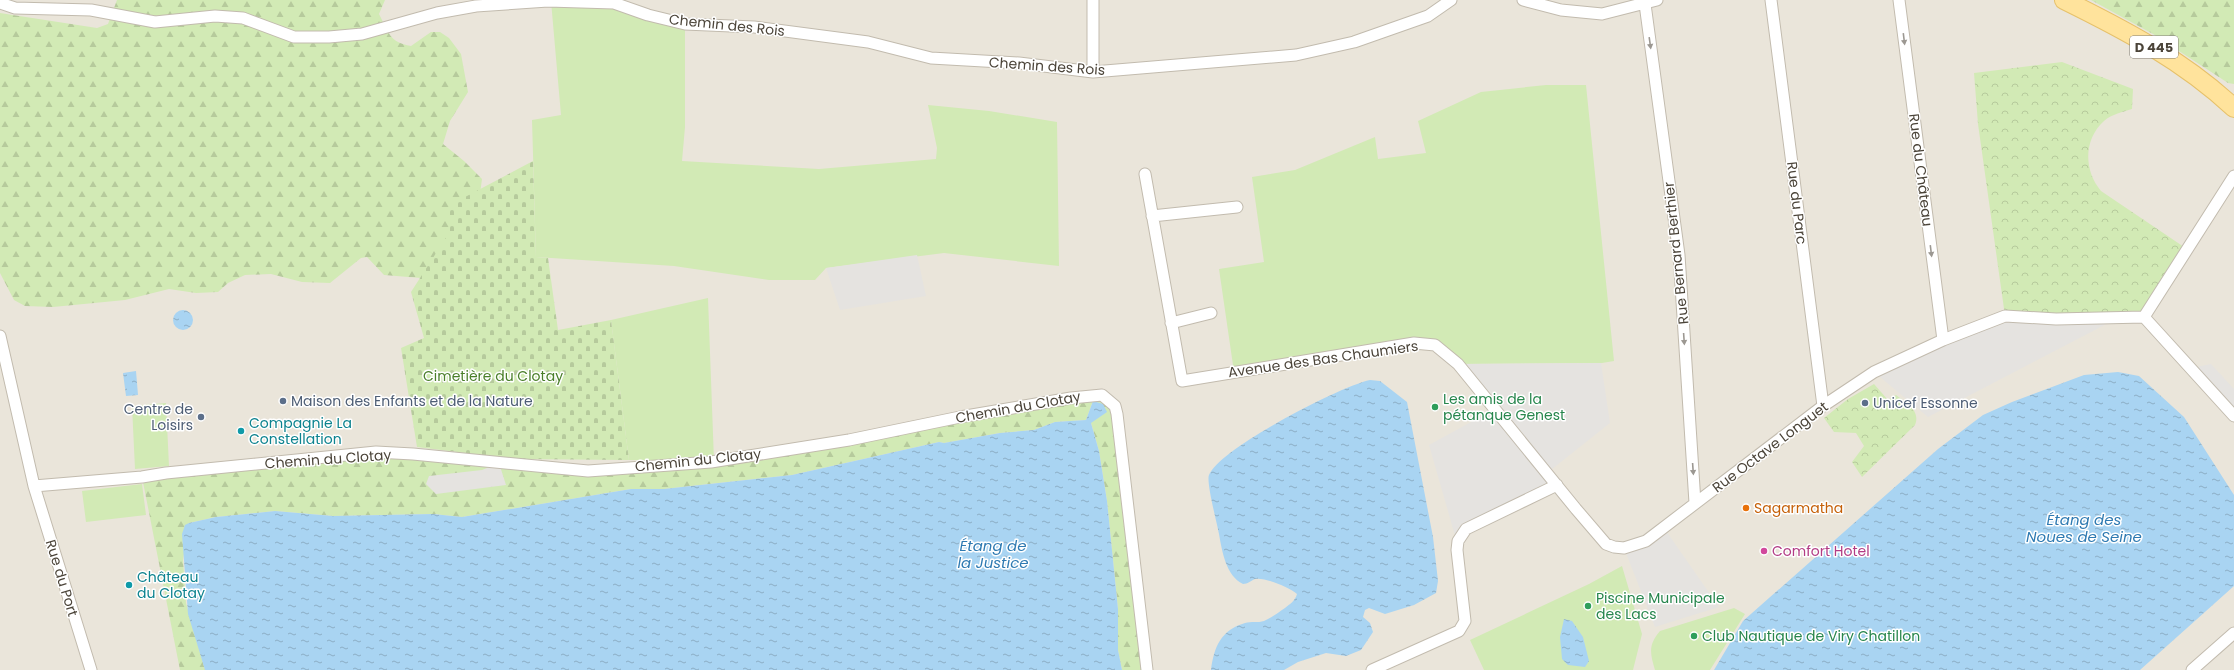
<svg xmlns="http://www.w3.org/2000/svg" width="2234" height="670" viewBox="0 0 2234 670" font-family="Poppins,sans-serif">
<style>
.residential{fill:#eae5da}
.green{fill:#d2eab5}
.forest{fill:url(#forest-firs)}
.cemetery{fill:url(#cemetery-stones)}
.park{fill:url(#park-crowns)}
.parking{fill:#e5e3e0}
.water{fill:url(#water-ripples)}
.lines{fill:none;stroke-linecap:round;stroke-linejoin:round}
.minor-casing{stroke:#c2bbae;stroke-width:13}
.primary-casing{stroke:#e6c16a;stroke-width:20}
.minor{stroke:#fff;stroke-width:11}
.primary{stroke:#ffe39c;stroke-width:18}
.oneway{fill:#9c9892}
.service-dot{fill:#5c6f8a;stroke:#fff;stroke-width:1.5}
.leisure-dot{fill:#2e9e5b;stroke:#fff;stroke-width:1.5}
.culture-dot{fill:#0f9aa8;stroke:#fff;stroke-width:1.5}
.food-dot{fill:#e8710a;stroke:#fff;stroke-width:1.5}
.hotel-dot{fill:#d1479c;stroke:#fff;stroke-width:1.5}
.labels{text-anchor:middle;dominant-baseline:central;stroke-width:3;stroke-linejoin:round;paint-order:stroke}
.shield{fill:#fff;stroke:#817c74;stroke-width:1}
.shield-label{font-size:13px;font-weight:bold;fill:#4b4439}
.street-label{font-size:14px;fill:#4b4439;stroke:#fff}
.park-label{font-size:14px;fill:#4a7f2a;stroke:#fff}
.leisure-label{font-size:14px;fill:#27864d;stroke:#fff;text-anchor:start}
.service-label{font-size:14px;fill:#4e5e75;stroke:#fff;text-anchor:start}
.culture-label{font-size:14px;fill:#0d838f;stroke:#fff;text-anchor:start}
.food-label{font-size:14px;fill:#c56008;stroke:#fff;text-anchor:start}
.hotel-label{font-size:14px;fill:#b23c85;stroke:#fff;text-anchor:start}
.water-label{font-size:15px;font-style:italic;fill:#2e7ab2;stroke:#fff}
</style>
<defs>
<pattern id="forest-firs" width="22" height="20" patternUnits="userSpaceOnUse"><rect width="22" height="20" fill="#d2eab5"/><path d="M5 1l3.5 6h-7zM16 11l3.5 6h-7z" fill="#b6ca9c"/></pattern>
<pattern id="cemetery-stones" width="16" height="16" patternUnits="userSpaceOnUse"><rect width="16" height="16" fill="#d2eab5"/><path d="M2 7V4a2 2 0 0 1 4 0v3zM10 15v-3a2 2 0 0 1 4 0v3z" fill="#b6ca9c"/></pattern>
<pattern id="park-crowns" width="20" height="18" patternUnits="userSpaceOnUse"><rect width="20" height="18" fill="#d2eab5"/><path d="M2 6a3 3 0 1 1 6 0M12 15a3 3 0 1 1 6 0" fill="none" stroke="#b6ca9c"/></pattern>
<pattern id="water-ripples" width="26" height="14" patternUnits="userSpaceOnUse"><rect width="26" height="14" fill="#a9d4f2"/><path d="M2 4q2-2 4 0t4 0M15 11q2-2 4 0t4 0" fill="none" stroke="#8caec5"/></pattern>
</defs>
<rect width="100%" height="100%" fill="#f6f3ec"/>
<path class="residential" d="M 0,0 L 2234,0 L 2234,670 L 0,670 Z"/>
<path class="green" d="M 551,1 L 614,3 L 685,24 L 685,127 L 682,161 L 819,169 L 936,159 L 937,148 L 928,105 L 989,111 L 1057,122 L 1059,266 L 944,253 L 826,268 L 815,280 L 769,280 L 674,266 L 536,257 L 532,120 L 561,115 Z
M 1546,85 L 1586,85 L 1614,361 L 1602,363 L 1458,364 L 1435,345 L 1234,372 L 1219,269 L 1264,262 L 1252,177 L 1295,170 L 1375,137 L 1378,159 L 1426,153 L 1418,121 L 1481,92 Z
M 708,298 L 714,461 L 629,460 L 611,320 Z
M 166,403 L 169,466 L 135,469 L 132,406 Z
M 142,484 L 146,515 L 86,522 L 82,491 Z
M 1622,566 L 1642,634 L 1633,670 L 1484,670 L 1470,640 L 1589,584 Z
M 1734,608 L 1745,614 L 1710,670 L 1655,670 C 1650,653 1648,645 1660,631 Z"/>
<path class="forest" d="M 117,0 L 385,0 L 379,14 C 389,33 389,42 411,46 L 431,32 L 440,32 L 449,38 L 461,54 L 468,92 L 450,121 L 443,144 L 464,161 L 482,179 L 474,238 L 421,278 L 384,275 L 367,257 L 361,258 L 330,283 L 302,282 L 271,274 L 245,275 L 228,283 L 218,292 L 196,293 L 169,289 L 125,300 L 53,307 L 25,306 L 14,300 L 0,273 L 0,13 L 97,28 L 108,24 Z
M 2091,0 L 2234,0 L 2234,84 L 2228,83 L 2153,34 Z
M 1093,395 L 1115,406 L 1147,670 L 1122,670 L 1118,650 L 1118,609 L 1107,501 L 1099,451 L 1091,423 L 1093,401 L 1086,420 L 1055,422 L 1034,430 L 1000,433 L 944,443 L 939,442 L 792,475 L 664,489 L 631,489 L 462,517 L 433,514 L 333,516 L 275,511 L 216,517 L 189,523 L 183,560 L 186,603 L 205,670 L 180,670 L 142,477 L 376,452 L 588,471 L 695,462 Z"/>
<path class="cemetery" d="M 533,161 L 536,257 L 548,258 L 558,330 L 611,320 L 629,460 L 515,459 L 417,447 L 401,348 L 424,338 L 411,292 L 449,233 L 450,205 Z"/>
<path class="park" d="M 2062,62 L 2133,89 L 2132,109 C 2123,112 2112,114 2104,121 C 2083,140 2084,171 2101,191 L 2187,249 L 2144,317 L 2005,316 L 1978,124 L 1974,73 Z
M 1874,384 L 1888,400 L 1896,395 C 1906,403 1921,410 1915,425 L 1862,477 L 1852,462 L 1864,446 L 1856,433 L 1834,432 L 1824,418 L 1848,399 Z"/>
<path class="parking" d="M 917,255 L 926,296 L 840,310 L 826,268 Z
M 2021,317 L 2116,319 L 1928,417 L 1874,372 L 1943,340 Z
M 1601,363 L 1610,423 L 1547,473 L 1557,485 L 1456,539 L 1429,445 L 1495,409 L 1458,364 Z
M 2211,364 L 2234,389 L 2234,413 L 2191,368 Z
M 499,463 L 506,485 L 436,494 L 426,484 L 429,476 L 482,470 Z
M 1664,528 L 1719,607 L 1655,627 L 1624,548 Z"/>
<path class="water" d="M173 320a10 10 0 1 1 20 0a10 10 0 1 1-20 0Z
M 136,371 L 138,395 L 126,396 L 123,373 Z
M 2118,372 L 2139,376 L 2184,417 L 2234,495 L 2234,586 L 2140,670 L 1714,670 L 1743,621 L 1938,449 L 1983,415 L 2012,402 L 2084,375 Z
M 1370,380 L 1380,381 L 1407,402 L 1433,537 L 1438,581 L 1436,593 L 1414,605 L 1385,614 L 1369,608 L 1365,610 L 1363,617 L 1370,623 L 1373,632 L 1361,650 L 1346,656 L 1326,653 L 1298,662 L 1284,670 L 1211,670 C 1214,647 1221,630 1245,623 C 1251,621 1258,623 1264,621 C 1271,618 1279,612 1285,608 C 1290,604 1295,601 1297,594 C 1289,587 1264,577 1255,579 C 1250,581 1248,584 1243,584 C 1226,576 1222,551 1219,534 C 1217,523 1206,482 1209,475 C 1220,448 1341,386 1370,380 Z
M 1093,401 L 1103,404 L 1107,412 L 1091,423 L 1099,451 L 1107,501 L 1118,609 L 1118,650 L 1122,670 L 205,670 L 188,614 L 182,534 L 185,525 L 189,523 L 216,517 L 275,511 L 333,516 L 433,514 L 462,517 L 631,489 L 664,489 L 792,475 L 939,442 L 944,443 L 1000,433 L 1034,430 L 1055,422 L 1086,420 Z
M 1564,619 L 1572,621 L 1583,637 L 1589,661 L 1585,667 L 1568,665 L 1562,659 L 1560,637 Z"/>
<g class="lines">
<defs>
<path id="minor" d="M 1093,0 L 1093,72
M 1523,0 L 1561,10 L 1602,14 L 1657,0
M 1771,0 L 1823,406
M 1899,0 L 1943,340
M 0,3 L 15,8 L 91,10 L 155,22 L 215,16 L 243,18 L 294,37 L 329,37 L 362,34 L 437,13 L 476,6 L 548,1 L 614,3 L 648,15 L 685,24 L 754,27 L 868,42 L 931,58 L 1019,63 L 1093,72 L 1296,55 L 1354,42 L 1428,16 L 1451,0
M 1645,4 L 1679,255 L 1695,503
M 1145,174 L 1182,381 L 1414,343 L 1435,345 L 1458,364 L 1576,509 L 1606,544 L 1614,547 L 1624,548 L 1646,541 L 1823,406 L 1874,372 L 1943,340 L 2005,316 L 2056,319 L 2144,317
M 1152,216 L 1237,207
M 2144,317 L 2234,176
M 2144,317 L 2234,416
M 1171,323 L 1211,313
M 0,336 L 34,486 L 91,670
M 34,486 L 142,477 L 166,473 L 376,452 L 413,454 L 588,471 L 711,462 L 849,440 L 960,417 L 1071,398 L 1102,395 L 1115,406 L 1117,414 L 1147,670
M 1372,670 L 1459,631 L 1465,621 L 1457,550 L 1458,541 L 1466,529 L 1557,485
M 2192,670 L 2234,633"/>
<path id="primary" d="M 2064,0 C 2125,30 2184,61 2234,108"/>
</defs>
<use href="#minor" class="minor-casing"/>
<use href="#primary" class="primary-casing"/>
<use href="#minor" class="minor"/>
<use href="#primary" class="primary"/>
</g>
<defs><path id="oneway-solid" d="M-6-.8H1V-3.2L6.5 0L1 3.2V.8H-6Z"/></defs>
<g class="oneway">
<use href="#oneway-solid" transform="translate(1904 39) rotate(83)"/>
<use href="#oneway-solid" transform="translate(1650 43) rotate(82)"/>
<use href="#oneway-solid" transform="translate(1931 251) rotate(83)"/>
<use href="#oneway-solid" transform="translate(1684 339) rotate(86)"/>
<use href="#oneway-solid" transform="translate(1693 469) rotate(86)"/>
</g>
<g class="service-dot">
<circle cx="283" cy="401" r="4"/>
<circle cx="1865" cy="403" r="4"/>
<circle cx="201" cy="417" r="4"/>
</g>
<g class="leisure-dot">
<circle cx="1435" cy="407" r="4"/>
<circle cx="1588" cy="606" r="4"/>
<circle cx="1694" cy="636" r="4"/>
</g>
<g class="culture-dot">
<circle cx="241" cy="431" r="4"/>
<circle cx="129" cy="585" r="4"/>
</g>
<circle class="food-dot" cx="1746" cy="508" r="4"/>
<circle class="hotel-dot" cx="1764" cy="551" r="4"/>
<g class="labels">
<rect class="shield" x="2130" y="36" width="48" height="22" rx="3"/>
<g class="shield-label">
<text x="2154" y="47">D 445</text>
</g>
<g class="street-label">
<text transform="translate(727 25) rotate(6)">Chemin des Rois</text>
<text transform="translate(1047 66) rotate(4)">Chemin des Rois</text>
<text transform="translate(1921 170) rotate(83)">Rue du Château</text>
<text transform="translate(1797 203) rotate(83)">Rue du Parc</text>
<text transform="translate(1676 253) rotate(-96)">Rue Bernard Berthier</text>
<text transform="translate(1323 359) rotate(-8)">Avenue des Bas Chaumiers</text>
<text transform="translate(1018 407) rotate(-10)">Chemin du Clotay</text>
<text transform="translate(1770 447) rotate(-37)">Rue Octave Longuet</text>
<text transform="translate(328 459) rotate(-4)">Chemin du Clotay</text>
<text transform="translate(698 460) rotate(-6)">Chemin du Clotay</text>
<text transform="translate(62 578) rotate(73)">Rue du Port</text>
</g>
<g class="park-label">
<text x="493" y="376">Cimetière du Clotay</text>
</g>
<g class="leisure-label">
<text x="1443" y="399">Les amis de la<tspan x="1443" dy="16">pétanque Genest</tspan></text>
<text x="1596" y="598">Piscine Municipale<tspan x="1596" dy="16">des Lacs</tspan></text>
<text x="1702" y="636">Club Nautique de Viry Chatillon</text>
</g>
<g class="service-label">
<text x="291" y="401">Maison des Enfants et de la Nature</text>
<text x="1873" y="403">Unicef Essonne</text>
<text x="193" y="409" text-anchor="end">Centre de<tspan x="193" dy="16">Loisirs</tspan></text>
</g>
<g class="culture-label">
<text x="249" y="423">Compagnie La<tspan x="249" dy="16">Constellation</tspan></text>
<text x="137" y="577">Château<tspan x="137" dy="16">du Clotay</tspan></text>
</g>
<g class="food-label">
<text x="1754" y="508">Sagarmatha</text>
</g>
<g class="hotel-label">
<text x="1772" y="551">Comfort Hotel</text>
</g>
<g class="water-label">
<text x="2084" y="519">Étang des<tspan x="2084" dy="17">Noues de Seine</tspan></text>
<text x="993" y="545">Étang de<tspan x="993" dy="17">la Justice</tspan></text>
</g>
</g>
</svg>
